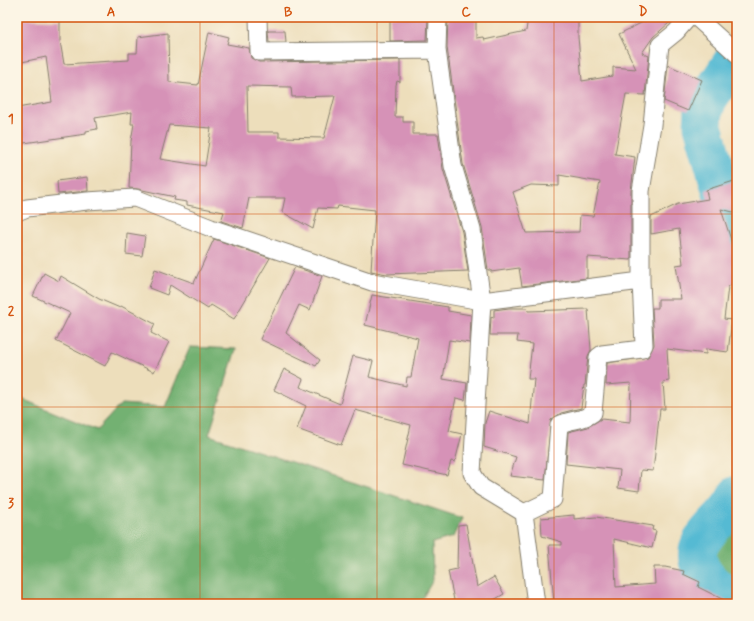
<svg xmlns="http://www.w3.org/2000/svg" width="754" height="621" viewBox="0 0 754 621" font-family="Mynerve,sans-serif">
<style>
.forest{fill:#73b172;stroke:#486647}
.lines{fill:none;stroke-linecap:round;stroke-linejoin:round}
.river{stroke:#55bad3;stroke-width:39}
.building{fill:#d692b7;fill-rule:evenodd}
.minor-casing{stroke:#847d6c;stroke-width:19}
.minor{stroke:#fff;stroke-width:17}
.grid{fill:none;stroke:#d4530e;stroke-width:1;stroke-opacity:0.55}
.neatline{fill:none;stroke:#d4530e;stroke-width:1.5}
.grid-label{font-size:13px;text-anchor:middle;font-weight:bold;fill:#d4530e}
</style>
<rect width="100%" height="100%" fill="#fcf5e5"/>
<filter id="ink" filterUnits="userSpaceOnUse"><feTurbulence type="fractalNoise" baseFrequency=".025" numOctaves="2"/><feDisplacementMap in="SourceGraphic" scale="8" xChannelSelector="R" yChannelSelector="G"/><feConvolveMatrix kernelMatrix="1 2 1 2 8 2 1 2 1" color-interpolation-filters="sRGB"/></filter>
<filter id="wash" filterUnits="userSpaceOnUse"><feTurbulence type="fractalNoise" baseFrequency=".012" numOctaves="4" result="noise"/><feDisplacementMap in="SourceGraphic" scale="16" xChannelSelector="R" yChannelSelector="G"/><feGaussianBlur stdDeviation="0.9" result="paint"/><feColorMatrix in="noise" values="0 0 0 0 0 0 0 0 0 0 0 0 0 0 0 0 0 1.4 0 .05"/><feComposite in="paint" operator="in"/></filter>
<g filter="url(#wash)">
<rect width="100%" height="100%" fill="#eddebb"/>
<path class="forest" d="M 190,347 L 236,349 L 209,435 L 462,518 L 453,537 L 432,543 L 433,580 L 419,604 L 17,604 L 17,397 L 97,430 L 121,404 L 165,407 Z
M 737,474 L 737,587 L 717,576 L 701,552 L 732,492 Z"/>
<g class="lines">
<path class="river" d="M 737,55 L 708,99 L 704,110 L 703,126 L 724,200 L 737,238
M 737,495 C 730,514 713,522 703,539 C 685,565 715,589 737,600"/>
</g>
<g id="blocks">
<path class="building" d="M 390,17 L 428,17 L 427,40 L 390,41 Z
M 448,17 L 476,17 L 476,38 L 483,37 L 484,40 L 526,31 L 528,17 L 578,17 L 578,37 L 582,81 L 613,76 L 613,67 L 636,69 L 619,34 L 653,17 L 676,17 L 653,37 L 642,53 L 649,56 L 645,95 L 626,94 L 615,154 L 635,157 L 631,191 L 631,260 L 587,257 L 587,278 L 522,286 L 519,268 L 491,272 L 491,270 L 488,270 L 482,227 L 463,164 L 447,47 ZM 559,175 L 600,182 L 593,216 L 580,215 L 579,232 L 526,233 L 513,192 L 531,185 L 559,186 Z
M 17,19 L 60,20 L 60,41 L 64,64 L 129,60 L 129,53 L 137,53 L 138,37 L 168,33 L 169,82 L 198,85 L 209,32 L 229,37 L 227,44 L 249,48 L 251,58 L 259,62 L 400,60 L 400,82 L 397,81 L 396,85 L 395,117 L 403,117 L 403,122 L 413,122 L 413,134 L 438,134 L 443,169 L 462,232 L 468,271 L 387,274 L 371,271 L 375,210 L 338,206 L 337,209 L 318,208 L 313,229 L 282,212 L 285,198 L 249,198 L 243,228 L 221,221 L 224,212 L 187,205 L 187,202 L 174,200 L 175,197 L 138,189 L 129,188 L 131,141 L 134,124 L 131,124 L 132,112 L 95,118 L 97,129 L 86,131 L 86,134 L 17,144 L 17,108 L 52,102 L 46,57 L 17,63 ZM 247,86 L 291,87 L 292,97 L 335,96 L 324,138 L 279,137 L 279,132 L 248,132 ZM 169,125 L 211,128 L 205,166 L 160,159 Z
M 268,31 L 285,31 L 286,42 L 269,42 Z
M 668,65 L 702,80 L 688,111 L 664,101 Z
M 87,177 L 88,191 L 58,194 L 57,181 Z
M 737,180 L 737,213 L 721,209 L 737,258 L 737,280 L 728,287 L 724,319 L 732,320 L 728,352 L 706,349 L 706,354 L 667,349 L 669,381 L 663,382 L 665,409 L 660,409 L 653,471 L 641,470 L 639,491 L 618,488 L 620,470 L 566,464 L 568,432 L 588,427 L 601,419 L 630,422 L 631,383 L 606,385 L 607,363 L 648,357 L 654,345 L 652,308 L 658,308 L 658,299 L 681,299 L 676,265 L 683,264 L 679,229 L 651,234 L 651,217 L 678,204 L 708,199 L 706,190 Z
M 127,233 L 145,236 L 142,256 L 126,254 Z
M 214,239 L 270,258 L 234,319 L 211,305 L 208,309 L 170,285 L 167,295 L 149,288 L 155,269 L 194,283 Z
M 295,267 L 322,276 L 310,310 L 299,305 L 286,333 L 320,360 L 316,366 L 260,339 Z
M 44,273 L 59,281 L 61,276 L 99,299 L 120,308 L 121,306 L 155,324 L 151,333 L 169,342 L 154,372 L 112,352 L 105,366 L 56,341 L 70,313 L 33,296 Z
M 372,295 L 448,307 L 448,311 L 471,315 L 470,343 L 449,340 L 443,379 L 467,383 L 465,400 L 456,398 L 449,431 L 462,434 L 455,462 L 451,461 L 447,475 L 402,465 L 411,425 L 355,410 L 341,445 L 338,444 L 297,429 L 306,406 L 274,390 L 284,369 L 303,379 L 300,387 L 340,404 L 353,356 L 373,361 L 369,377 L 406,386 L 407,377 L 411,377 L 418,338 L 365,325 Z
M 509,308 L 527,308 L 528,311 L 588,309 L 591,350 L 588,356 L 585,385 L 584,385 L 581,408 L 561,413 L 551,420 L 545,480 L 510,476 L 516,457 L 484,447 L 485,423 L 489,411 L 530,424 L 534,379 L 528,379 L 532,344 L 517,342 L 518,335 L 490,335 L 491,317 L 494,318 L 494,310 Z
M 574,515 L 574,519 L 596,517 L 653,526 L 652,530 L 656,531 L 652,548 L 614,539 L 616,587 L 655,584 L 654,567 L 665,567 L 684,571 L 683,574 L 700,582 L 698,587 L 732,604 L 554,604 L 549,545 L 562,545 L 562,542 L 542,536 L 541,518 Z
M 466,524 L 477,587 L 494,577 L 504,594 L 487,604 L 448,604 L 454,600 L 448,571 L 457,569 L 458,525 Z"/>
</g>
</g>
<g filter="url(#ink)">
<use href="#blocks" fill-opacity="0" stroke="#847d6c" stroke-width="1"/>
<g class="lines">
<defs>
<path id="minor" d="M 258,17 L 259,52 L 437,50
M 438,17 L 437,50 L 453,166 L 472,230 L 482,301 L 472,473 L 481,487 L 524,513
M 696,17 L 737,54
M 17,212 L 27,208 L 87,201 L 135,198 L 211,228 L 372,282 L 482,301 L 641,281
M 524,513 L 553,499 L 559,425 C 572,418 581,422 593,413 L 598,357 L 602,354 L 642,349 L 644,345 L 641,281 L 641,191 L 652,125 L 660,45 L 676,32 L 689,17
M 524,513 L 536,604"/>
</defs>
<use href="#minor" class="minor-casing"/>
<use href="#minor" class="minor"/>
</g>
</g>
<path class="grid" d="M 200,17 L 200,604M 377,17 L 377,604M 554,17 L 554,604M 17,214 L 737,214M 17,407 L 737,407"/>
<rect width="754" height="621" fill="none" stroke="#fcf5e5" stroke-width="44"/>
<rect x="22" y="22" width="710" height="577" class="neatline"/>
<g class="grid-label">
<text x="111" y="16">A</text>
<text x="288" y="16">B</text>
<text x="466" y="16">C</text>
<text x="643" y="16">D</text>
<text x="11" y="123">1</text>
<text x="11" y="315">2</text>
<text x="11" y="507">3</text>
</g>
</svg>
